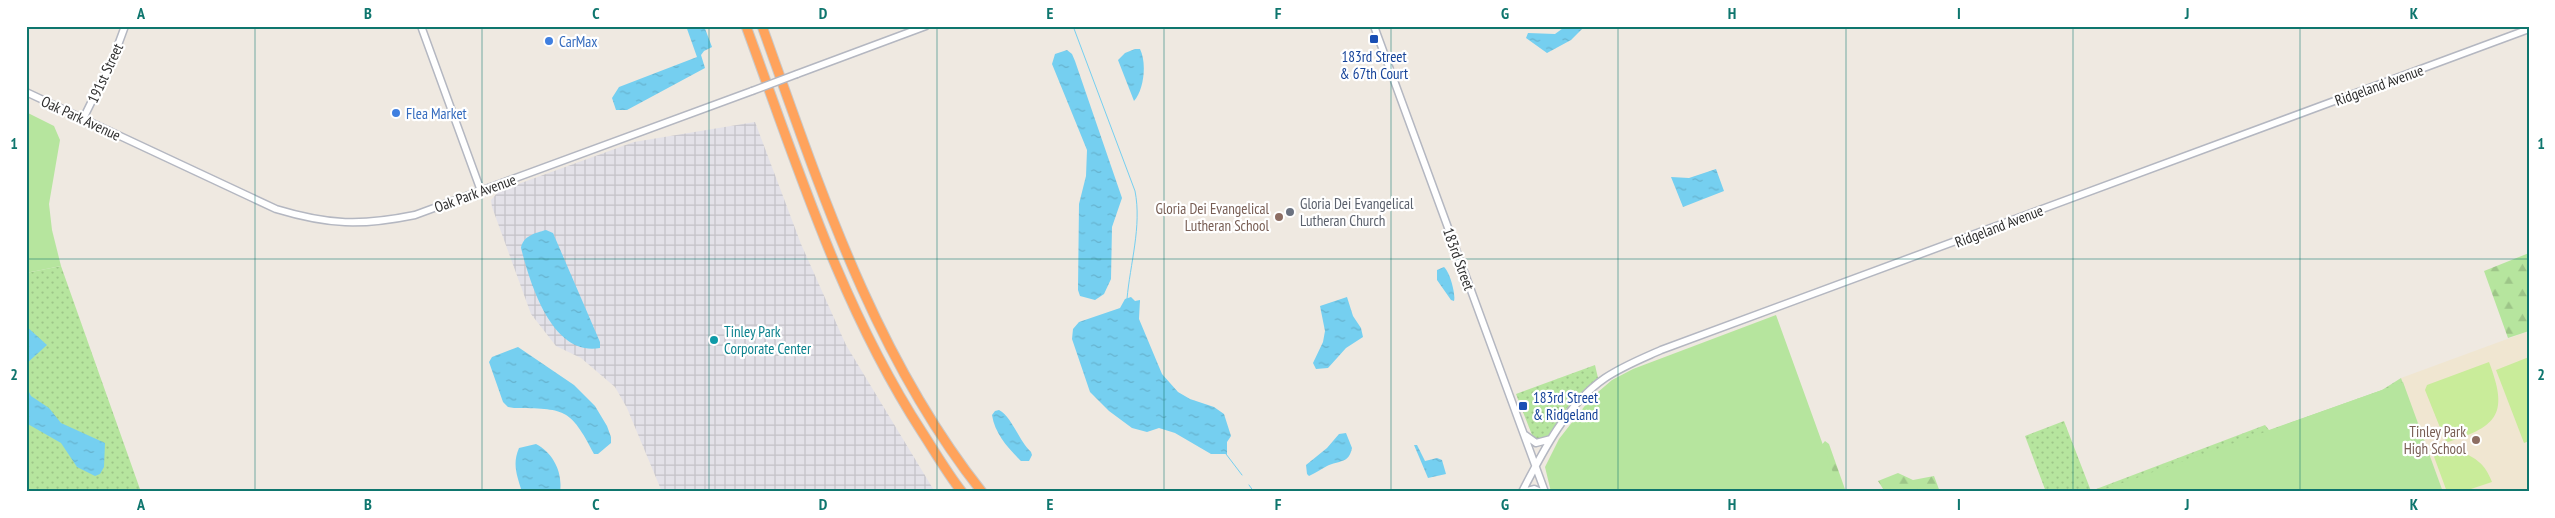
<svg xmlns="http://www.w3.org/2000/svg" width="2555" height="518" viewBox="0 0 2555 518" font-family="'PT Sans Narrow',sans-serif">
<style>
.industrial{fill:url(#industrial-grid)}
.education{fill:#f0e6d1}
.grass{fill:url(#grass-dots)}
.forest{fill:url(#forest-firs)}
.park{fill:#b6e59e}
.pitch{fill:#c9ec9a}
.water{fill:url(#water-ripples)}
.lines{fill:none;stroke-linecap:round;stroke-linejoin:round}
.stream{stroke:#75cff0;stroke-width:1}
.minor-casing{stroke:#b4b7c1;stroke-width:9}
.highway-casing{stroke:#c9c9c9;stroke-width:11}
.minor{stroke:#fff;stroke-width:6}
.highway{stroke:#ffa35c;stroke-width:9}
.minor-bridge-casing{stroke:#b4b7c1;stroke-width:9;stroke-linecap:butt}
.minor-bridge{stroke:#fff;stroke-width:6}
.grid{fill:none;stroke:#0f766e;stroke-width:1;stroke-opacity:0.55}
.transit-dot{fill:#1a4fb4;stroke:#fff;stroke-width:2}
.shop-dot{fill:#3f7fe0;stroke:#fff;stroke-width:2}
.worship-dot{fill:#6b7280;stroke:#fff;stroke-width:2}
.education-dot{fill:#8d6e63;stroke:#fff;stroke-width:2}
.culture-dot{fill:#0f9aa8;stroke:#fff;stroke-width:2}
.labels{text-anchor:middle;dominant-baseline:central;stroke-width:4.5;stroke-linejoin:round;paint-order:stroke}
.shop-label{font-size:15px;fill:#366cbe;stroke:#fff;text-anchor:start}
.transit-label{font-size:15px;fill:#164399;stroke:#fff}
.street-label{font-size:15px;fill:#2e2e2e;stroke:#fff}
.worship-label{font-size:15px;fill:#5b616d;stroke:#fff;text-anchor:start}
.education-label{font-size:15px;fill:#785e54;stroke:#fff;text-anchor:end}
.culture-label{font-size:15px;fill:#0d838f;stroke:#fff;text-anchor:start}
.neatline{fill:none;stroke:#0f766e;stroke-width:2}
.grid-label{font-size:16px;text-anchor:middle;font-weight:bold;fill:#0f766e}
</style>
<defs>
<pattern id="industrial-grid" width="8" height="8" patternUnits="userSpaceOnUse" patternTransform="scale(1.25)"><rect width="8" height="8" fill="#e3e1e8"/><path d="M0 4h8M4 0v8" fill="none" stroke="#c3c1c7"/></pattern>
<pattern id="grass-dots" width="8" height="8" patternUnits="userSpaceOnUse" patternTransform="scale(1.25)"><rect width="8" height="8" fill="#b6e59e"/><path d="M2 2h.1M6 6h.1" fill="none" stroke="#9dc588" stroke-width="1.8" stroke-linecap="round"/></pattern>
<pattern id="forest-firs" width="22" height="20" patternUnits="userSpaceOnUse" patternTransform="scale(1.25)"><rect width="22" height="20" fill="#b6e59e"/><path d="M5 1l3.5 6h-7zM16 11l3.5 6h-7z" fill="#9dc588"/></pattern>
<pattern id="water-ripples" width="26" height="14" patternUnits="userSpaceOnUse" patternTransform="scale(1.25)"><rect width="26" height="14" fill="#75cff0"/><path d="M2 4q2-2 4 0t4 0M15 11q2-2 4 0t4 0" fill="none" stroke="#66b2ce"/></pattern>
</defs>
<rect width="100%" height="100%" fill="#efe9e1"/>
<path class="industrial" d="M 755,122 L 801,244 L 846,345 L 935,492 L 662,492 L 627,408 L 615,387 L 581,358 L 556,346 L 531,314 L 492,207 L 491,200 L 499,191 L 634,142 Z"/>
<path class="education" d="M 2529,331 L 2529,492 L 2443,492 L 2401,378 Z"/>
<path class="grass" d="M 61,266 L 141,492 L 26,492 L 26,273 Z
M 1595,365 L 1598,378 L 1567,408 L 1547,438 L 1536,440 L 1532,435 L 1516,394 Z
M 2401,378 L 2405,389 L 2144,492 L 2046,492 L 2025,436 L 2064,421 L 2091,491 L 2265,425 L 2269,430 L 2382,390 Z"/>
<path class="forest" d="M 2529,253 L 2529,331 L 2508,338 L 2484,271 Z
M 1825,441 L 1829,444 L 1846,492 L 1832,492 L 1819,448 Z
M 1898,473 L 1913,480 L 1934,476 L 1940,492 L 1885,492 L 1878,481 Z"/>
<path class="park" d="M 26,112 L 54,126 L 60,140 L 49,204 L 52,230 L 61,266 L 26,273 Z
M 1776,315 L 1840,492 L 1551,492 L 1545,467 L 1559,439 L 1591,398 L 1612,380 L 1633,369 Z
M 2403,382 L 2443,492 L 2097,492 L 2382,390 Z"/>
<path class="pitch" d="M 2529,357 L 2529,441 L 2524,443 L 2496,370 Z
M 2489,362 C 2508,412 2500,426 2448,442 L 2445,440 L 2425,390 L 2427,385 Z
M 2455,450 C 2474,456 2485,463 2492,482 L 2462,492 L 2447,492 L 2433,454 Z"/>
<path class="water" d="M 686,26 L 704,26 L 712,47 L 704,51 L 701,55 L 705,68 L 627,110 L 616,110 L 612,98 L 619,87 L 697,57 Z
M 1566,26 L 1585,26 L 1571,40 L 1547,53 L 1526,38 L 1528,33 L 1555,34 Z
M 1135,49 L 1140,49 C 1147,63 1144,90 1134,101 L 1118,60 L 1125,53 Z
M 1067,50 L 1072,54 L 1075,61 L 1122,198 L 1112,227 L 1111,279 L 1104,294 L 1095,300 L 1080,296 L 1078,290 L 1079,204 L 1086,176 L 1087,150 L 1052,64 L 1055,54 Z
M 1716,169 L 1724,191 L 1683,207 L 1671,177 L 1689,178 Z
M 546,230 L 553,233 L 600,342 L 600,348 C 552,357 530,283 521,248 C 523,236 535,233 546,230 Z
M 1444,267 C 1450,272 1456,295 1454,301 L 1451,300 L 1437,280 L 1437,270 Z
M 1131,297 L 1135,301 L 1140,300 L 1139,319 L 1162,374 L 1178,392 L 1190,399 L 1214,407 L 1224,414 L 1231,436 L 1227,442 L 1227,454 L 1211,454 L 1175,433 L 1159,428 L 1147,432 L 1132,428 L 1109,411 L 1090,392 L 1072,339 L 1073,329 L 1079,322 L 1120,308 L 1125,299 Z
M 1347,297 L 1353,316 L 1361,328 L 1363,337 L 1346,348 L 1328,368 L 1316,369 L 1313,363 L 1323,342 L 1325,331 L 1320,306 Z
M 26,326 L 47,345 L 26,364 Z
M 518,347 L 574,385 L 595,406 L 607,426 L 611,437 L 611,443 L 598,454 L 594,454 C 570,407 564,409 514,408 L 508,407 L 503,402 L 489,362 L 492,357 Z
M 26,386 L 31,396 L 49,408 L 61,423 L 105,443 L 104,467 L 100,474 L 95,476 L 77,467 L 61,443 L 26,423 Z
M 999,410 C 1012,417 1019,441 1031,452 L 1032,455 L 1029,461 L 1021,461 C 1008,448 995,434 992,415 L 995,411 Z
M 1346,433 L 1352,448 C 1349,464 1339,460 1327,466 C 1321,469 1316,473 1309,476 L 1307,474 L 1306,465 L 1327,448 L 1339,434 Z
M 536,444 C 553,453 563,472 560,492 L 522,492 C 517,476 512,464 519,448 Z
M 1414,445 L 1417,445 L 1425,461 L 1437,458 L 1442,460 L 1446,474 L 1428,478 Z"/>
<g class="lines">
<path class="stream" d="M 1073,26 L 1135,191 C 1142,226 1130,264 1127,299
M 1226,454 L 1242,475
M 1249,485 L 1254,492"/>
<defs>
<path id="minor" d="M 421,26 L 481,191
M 1374,26 L 1545,492
M 797,74 L 926,26
M 26,92 L 276,209 C 329,225 361,226 415,215 L 752,91
M 83,119 L 114,56 L 125,26
M 1525,435 L 1536,443 L 1551,439
M 1522,492 C 1543,451 1567,404 1605,378 C 1623,366 1641,359 1661,350 L 2529,29
M 1524,492 L 1534,489 L 1541,492"/>
<path id="highway" d="M 746,26 C 797,165 841,307 922,432 C 935,452 947,473 962,492
M 762,26 C 820,188 874,356 982,492"/>
</defs>
<use href="#minor" class="minor-casing"/>
<use href="#highway" class="highway-casing"/>
<use href="#minor" class="minor"/>
<use href="#highway" class="highway"/>
<defs>
<path id="minor-bridge" d="M 752,91 L 797,74"/>
</defs>
<use href="#minor-bridge" class="minor-bridge-casing"/>
<use href="#minor-bridge" class="minor-bridge"/>
</g>
<path class="grid" d="M 255,26 L 255,492M 482,26 L 482,492M 709,26 L 709,492M 937,26 L 937,492M 1164,26 L 1164,492M 1391,26 L 1391,492M 1618,26 L 1618,492M 1846,26 L 1846,492M 2073,26 L 2073,492M 2300,26 L 2300,492M 26,259 L 2529,259"/>
<g class="transit-dot">
<rect x="1369" y="34" width="10" height="10" rx="2.5"/>
<rect x="1518" y="401" width="10" height="10" rx="2.5"/>
</g>
<g class="shop-dot">
<circle cx="549" cy="41" r="5"/>
<circle cx="396" cy="113" r="5"/>
</g>
<circle class="worship-dot" cx="1290" cy="212" r="5"/>
<g class="education-dot">
<circle cx="1279" cy="217" r="5"/>
<circle cx="2476" cy="440" r="5"/>
</g>
<circle class="culture-dot" cx="714" cy="340" r="5"/>
<g class="labels">
<g class="shop-label">
<text x="559" y="41">CarMax</text>
<text x="406" y="113">Flea Market</text>
</g>
<g class="transit-label">
<text x="1374" y="56">183rd Street<tspan x="1374" dy="17">&amp; 67th Court</tspan></text>
<text x="1533" y="397" text-anchor="start">183rd Street<tspan x="1533" dy="17">&amp; Ridgeland</tspan></text>
</g>
<g class="street-label">
<text transform="translate(105 73) rotate(-65)">191st Street</text>
<text transform="translate(2379 85) rotate(-20)">Ridgeland Avenue</text>
<text transform="translate(81 118) rotate(25)">Oak Park Avenue</text>
<text transform="translate(475 193) rotate(-20)">Oak Park Avenue</text>
<text transform="translate(1999 226) rotate(-21)">Ridgeland Avenue</text>
<text transform="translate(1459 259) rotate(70)">183rd Street</text>
</g>
<g class="worship-label">
<text x="1300" y="203">Gloria Dei Evangelical<tspan x="1300" dy="17">Lutheran Church</tspan></text>
</g>
<g class="education-label">
<text x="1269" y="208">Gloria Dei Evangelical<tspan x="1269" dy="17">Lutheran School</tspan></text>
<text x="2466" y="431">Tinley Park<tspan x="2466" dy="17">High School</tspan></text>
</g>
<g class="culture-label">
<text x="724" y="331">Tinley Park<tspan x="724" dy="17">Corporate Center</tspan></text>
</g>
</g>
<rect width="2555" height="518" fill="none" stroke="#ffffff" stroke-width="55"/>
<rect x="28" y="28" width="2500" height="462" class="neatline"/>
<g class="grid-label">
<text x="141" y="19">A</text>
<text x="368" y="19">B</text>
<text x="596" y="19">C</text>
<text x="823" y="19">D</text>
<text x="1050" y="19">E</text>
<text x="1278" y="19">F</text>
<text x="1505" y="19">G</text>
<text x="1732" y="19">H</text>
<text x="1959" y="19">I</text>
<text x="2187" y="19">J</text>
<text x="2414" y="19">K</text>
<text x="14" y="149">1</text>
<text x="2541" y="149">1</text>
<text x="14" y="380">2</text>
<text x="2541" y="380">2</text>
<text x="141" y="510">A</text>
<text x="368" y="510">B</text>
<text x="596" y="510">C</text>
<text x="823" y="510">D</text>
<text x="1050" y="510">E</text>
<text x="1278" y="510">F</text>
<text x="1505" y="510">G</text>
<text x="1732" y="510">H</text>
<text x="1959" y="510">I</text>
<text x="2187" y="510">J</text>
<text x="2414" y="510">K</text>
</g>
</svg>
